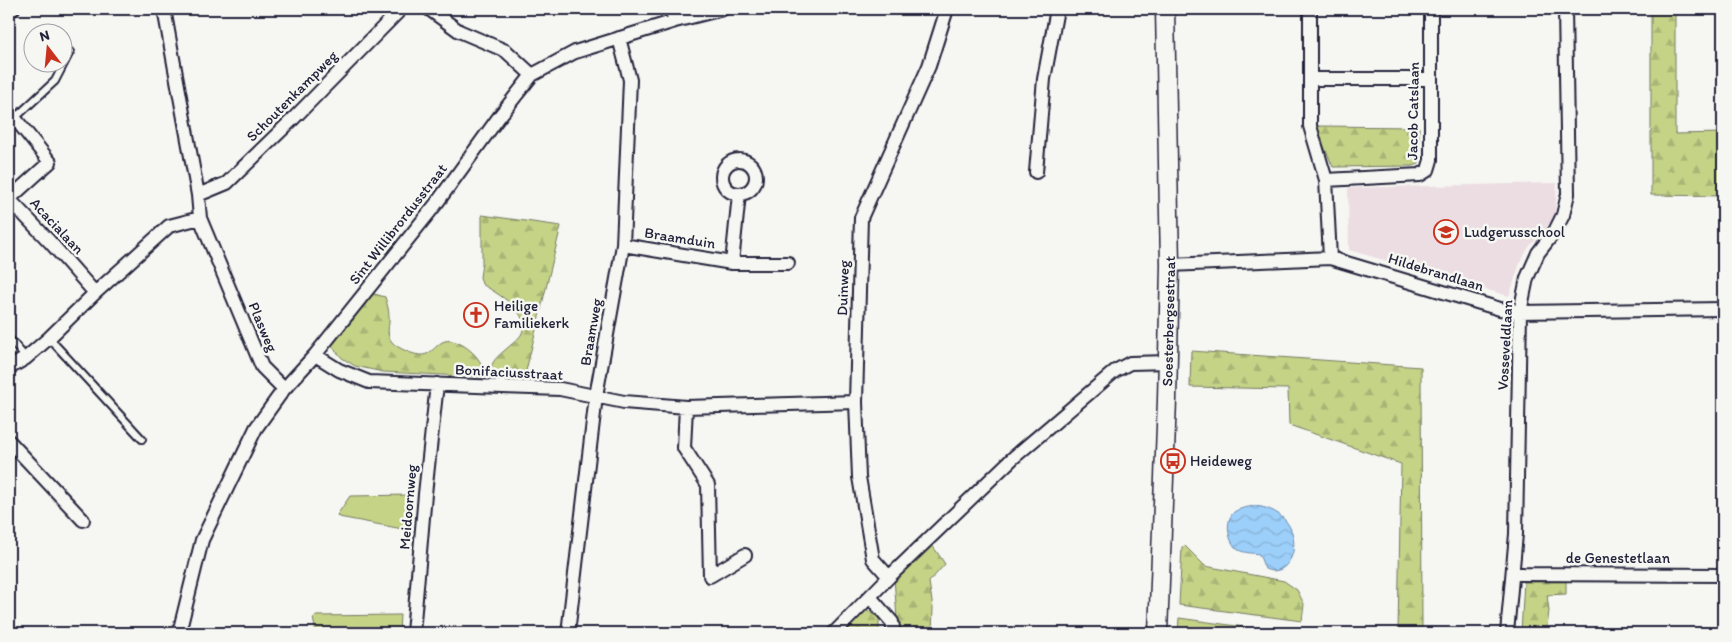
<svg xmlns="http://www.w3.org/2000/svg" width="1732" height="642" viewBox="0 0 1732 642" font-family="Itim,sans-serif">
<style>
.built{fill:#ecdde3}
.grass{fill:#c5d387;stroke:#747a61}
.forest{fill:url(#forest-firs);stroke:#747a61}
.water{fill:url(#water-waves);stroke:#6b8aad}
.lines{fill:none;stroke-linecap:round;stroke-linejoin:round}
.service-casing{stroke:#22223b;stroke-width:10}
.minor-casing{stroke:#22223b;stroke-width:16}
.secondary-casing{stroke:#22223b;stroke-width:21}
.service{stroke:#f6f6f2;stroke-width:6}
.minor{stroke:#f6f6f2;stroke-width:12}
.secondary{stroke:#f6f6f2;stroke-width:18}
.labels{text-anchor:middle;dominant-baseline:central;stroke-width:5;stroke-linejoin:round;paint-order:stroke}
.street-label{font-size:15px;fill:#22223b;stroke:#f6f6f2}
.poi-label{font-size:15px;fill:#22223b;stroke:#f6f6f2;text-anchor:start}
</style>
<defs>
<pattern id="forest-firs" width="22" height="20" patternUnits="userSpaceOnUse" patternTransform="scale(1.25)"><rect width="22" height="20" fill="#c5d387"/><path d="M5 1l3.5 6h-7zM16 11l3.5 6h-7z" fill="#a9b575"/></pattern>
<pattern id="water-waves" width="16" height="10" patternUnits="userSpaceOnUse" patternTransform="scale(1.25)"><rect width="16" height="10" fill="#9ccff9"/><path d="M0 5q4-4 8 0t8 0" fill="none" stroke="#86b1d6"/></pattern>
</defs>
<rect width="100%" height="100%" fill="#f6f6f2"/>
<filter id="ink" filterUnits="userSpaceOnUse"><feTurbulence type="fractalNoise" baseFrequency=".02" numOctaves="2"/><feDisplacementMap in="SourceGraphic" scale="10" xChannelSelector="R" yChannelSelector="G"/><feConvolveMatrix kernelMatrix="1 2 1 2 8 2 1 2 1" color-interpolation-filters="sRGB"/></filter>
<g filter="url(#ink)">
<path class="built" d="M 1557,183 L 1555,217 L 1529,247 L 1520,263 L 1509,296 L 1349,250 L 1348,188 Z"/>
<path class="grass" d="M 412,495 L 408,530 L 339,517 L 337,515 L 350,496 Z
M 400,615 L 399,633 L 316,633 L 313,618 L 315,616 Z"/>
<path class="forest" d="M 1651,9 L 1675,9 L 1675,134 L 1723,133 L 1723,196 L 1651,195 Z
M 1315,126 L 1419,127 L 1419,164 L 1413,166 L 1333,167 Z
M 482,215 L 561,226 L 524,379 L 493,378 C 492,375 491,373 491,370 C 491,362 498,356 504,351 C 509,346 517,341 521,335 C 534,313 496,293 482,284 L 480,277 L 482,264 Z
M 371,293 L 385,297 C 387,304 389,310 389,316 C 390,326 385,334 392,342 C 397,348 415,356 423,355 C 432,354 437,343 445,341 C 457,338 475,352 480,362 C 482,366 482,372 483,377 L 383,372 L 355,366 L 342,358 L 330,344 Z
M 1191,351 L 1421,367 L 1422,633 L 1390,633 L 1398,632 L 1401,464 L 1289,425 L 1288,389 L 1190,387 Z
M 930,542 L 945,564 L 929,582 L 933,608 L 932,633 L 898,633 L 894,577 Z
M 1185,546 L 1205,566 L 1284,581 L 1297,590 L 1304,604 L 1302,621 L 1179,605 L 1182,547 Z
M 1524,580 L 1566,580 L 1566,594 L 1547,595 L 1549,611 L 1546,633 L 1521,633 Z
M 862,609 L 872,612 L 879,619 L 879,633 L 840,633 Z
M 1179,618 L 1287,633 L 1178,633 Z"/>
<path class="water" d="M 1255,506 C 1312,512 1298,583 1265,569 L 1259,554 C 1253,553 1242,553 1237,549 C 1228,541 1225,522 1233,513 C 1238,508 1249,507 1255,506 Z"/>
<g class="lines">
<defs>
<path id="service" d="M 15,118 L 55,81 L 70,52
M 9,338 L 26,358
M 49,338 L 142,439"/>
<path id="minor" d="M 164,9 L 198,195 L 200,218 L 262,367 L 284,389 L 256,428 L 202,540 L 179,633
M 429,9 L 459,31 L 506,51 L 532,75 L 575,52 L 675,21 L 723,9
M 671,9 L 675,21
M 1310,9 L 1310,126 L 1326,180 L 1330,258
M 9,10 L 13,9
M 1310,79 L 1430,79
M 9,111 L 50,162 L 9,199 L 50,242 L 95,293
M722 177a17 17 0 1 1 34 0a17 17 0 1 1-34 0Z
M 1036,172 L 1044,79 L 1057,9
M 1326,180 L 1420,175 L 1428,170 L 1431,160 L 1431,9
M 198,195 L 227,183 L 293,119 L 401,9
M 623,245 L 732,263 L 788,263
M 732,263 L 739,194
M 1170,265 L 1330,258 L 1500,309 L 1520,312 L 1723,309
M 315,355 L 339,370 L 369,382 L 560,389 L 624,402 L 686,407 L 856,402
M 9,368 L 26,358 L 49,338 L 95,293 L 169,226 L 200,218
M 284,389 L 315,355 L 436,204 L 499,117 L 532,75
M 686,407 L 684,448 L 708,485 L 710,576 L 745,555
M 9,441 L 83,520
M 1513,574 L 1723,575
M 889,577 L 873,559 L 859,477 L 856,402 L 861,218 L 929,66 L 947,9
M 870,597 L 892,622 L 894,633
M 413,633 L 425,494 L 437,384
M 568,633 L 596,396 L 623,245 L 630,80 L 619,38
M 834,633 L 889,577 L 1013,458 L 1115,371 L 1130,363 L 1169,362
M 1507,633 L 1516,534 L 1520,312 L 1527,278 L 1538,253 L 1555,231 L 1563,215 L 1568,194 L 1565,9"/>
<g id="secondary">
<path id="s1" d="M 1158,633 L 1167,400 L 1170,265 L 1165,9"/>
</g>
</defs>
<use href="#service" class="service-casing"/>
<use href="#minor" class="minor-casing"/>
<use href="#secondary" class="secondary-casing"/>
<use href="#service" class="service"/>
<use href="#minor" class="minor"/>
<use href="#secondary" class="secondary"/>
</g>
</g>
<defs>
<symbol id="school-ring" viewBox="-11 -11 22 22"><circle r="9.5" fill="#f6f6f2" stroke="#c8321e" stroke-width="1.5"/><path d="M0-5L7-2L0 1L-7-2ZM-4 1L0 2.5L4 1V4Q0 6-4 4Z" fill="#c8321e"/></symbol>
<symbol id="church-ring" viewBox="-11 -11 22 22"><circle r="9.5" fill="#f6f6f2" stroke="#c8321e" stroke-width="1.5"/><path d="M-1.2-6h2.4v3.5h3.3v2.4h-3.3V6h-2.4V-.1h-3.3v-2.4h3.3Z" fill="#c8321e"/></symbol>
<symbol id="bus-ring" viewBox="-11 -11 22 22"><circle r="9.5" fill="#f6f6f2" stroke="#c8321e" stroke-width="1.5"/><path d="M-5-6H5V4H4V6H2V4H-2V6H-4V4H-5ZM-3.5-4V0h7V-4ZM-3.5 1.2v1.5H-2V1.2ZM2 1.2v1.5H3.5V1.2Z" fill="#c8321e"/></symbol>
</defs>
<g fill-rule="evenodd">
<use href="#school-ring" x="1432" y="218" width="28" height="28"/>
<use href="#church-ring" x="462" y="301" width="28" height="28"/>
<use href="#bus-ring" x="1159" y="447" width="28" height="28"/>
</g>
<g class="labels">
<g class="street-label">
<text transform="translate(292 96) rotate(-45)">Schoutenkampweg</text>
<text transform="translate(1413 111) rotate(-89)">Jacob Catslaan</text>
<text transform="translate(398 224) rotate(-52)">Sint Willibrordusstraat</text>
<text transform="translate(57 226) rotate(47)">Acacialaan</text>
<text transform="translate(680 238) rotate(9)">Braamduin</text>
<text transform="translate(1436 272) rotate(17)">Hildebrandlaan</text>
<text transform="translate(843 288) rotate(-88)">Duinweg</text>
<text stroke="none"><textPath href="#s1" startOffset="312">Soesterbergsestraat</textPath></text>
<text transform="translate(263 327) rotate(67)">Plasweg</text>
<text transform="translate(591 332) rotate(-80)">Braamweg</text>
<text transform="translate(1505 345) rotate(-87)">Vosseveldlaan</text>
<text transform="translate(509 372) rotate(3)">Bonifaciusstraat</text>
<text transform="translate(408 507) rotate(-85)">Meidoornweg</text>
<text x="1618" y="558">de Genestetlaan</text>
</g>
<g class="poi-label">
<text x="1464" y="232">Ludgerusschool</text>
<text x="494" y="306">Heilige<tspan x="494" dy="17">Familiekerk</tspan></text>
<text x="1190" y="461">Heideweg</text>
</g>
</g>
<rect width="1732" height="642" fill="none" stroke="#f6f6f2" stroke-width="30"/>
<rect x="15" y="15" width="1702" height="612" fill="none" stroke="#22223b" stroke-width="2" filter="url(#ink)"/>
<g transform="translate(48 48) rotate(344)"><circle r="24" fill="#f6f6f2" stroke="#a1a1a9"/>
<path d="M0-4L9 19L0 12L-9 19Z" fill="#c8321e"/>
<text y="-8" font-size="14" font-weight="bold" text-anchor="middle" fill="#22223b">N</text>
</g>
</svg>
